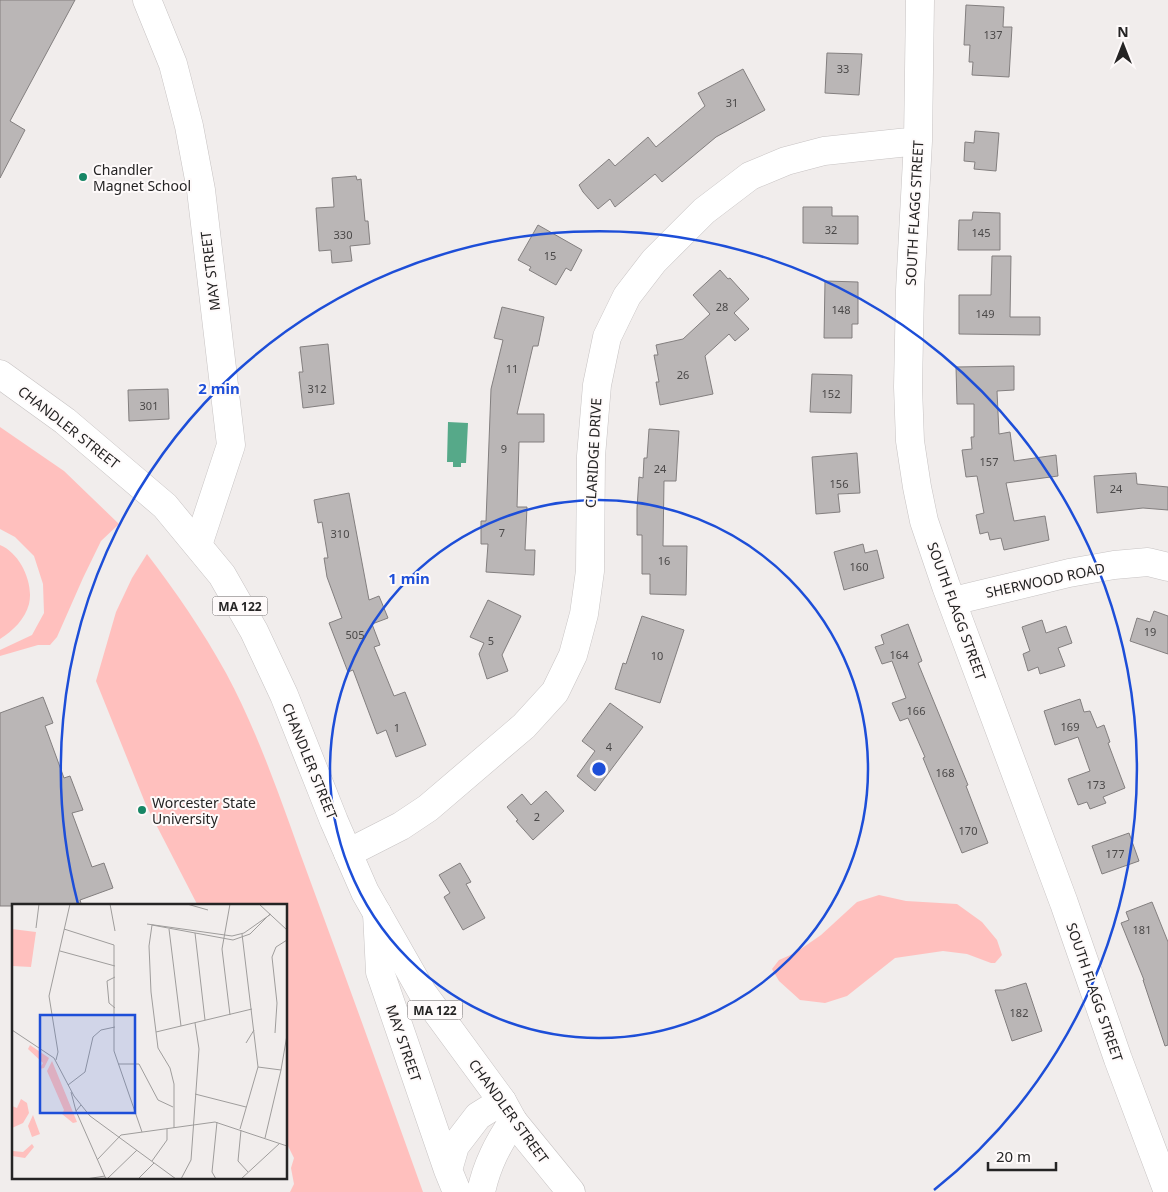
<svg xmlns="http://www.w3.org/2000/svg" width="1168" height="1192" viewBox="0 0 1168 1192" font-family="'Noto Sans',sans-serif">
<style>
.green{fill:#ffc0be}
.water{fill:#56a989}
.building{fill:#bab6b6;stroke:#837f7f}
.lines{fill:none;stroke-linecap:round;stroke-linejoin:round}
.street-casing{stroke:#c7c3c3;stroke-width:29}
.secondary-casing{stroke:#c7c3c3;stroke-width:29}
.primary-casing{stroke:#c7c3c3;stroke-width:29}
.street{stroke:#fff;stroke-width:28}
.secondary{stroke:#fff;stroke-width:28}
.primary{stroke:#fff;stroke-width:28}
.ring{fill:none;stroke:#1d4ed8;stroke-width:2.5}
.poi-dot{fill:#178665;stroke:#fefafa;stroke-width:2}
.labels{text-anchor:middle;dominant-baseline:central;stroke-width:4;stroke-linejoin:round;paint-order:stroke}
.number-label{font-size:11px;fill:#4a4848}
.shield{fill:#fefafa;stroke:#666464;stroke-width:1}
.shield-label{font-size:12px;font-weight:bold;fill:#252424}
.poi-label{font-size:14px;fill:#252424;stroke:#fefafa;text-anchor:start}
.street-label{font-size:14px;fill:#252424;stroke:#fefafa}
.inset-road{fill:none;stroke:#9f9d9c;stroke-width:1}
.view{fill:#1d4ed8;fill-opacity:0.15;stroke:#1d4ed8;stroke-width:2.5}
.inset-edge{fill:none;stroke:#252424;stroke-width:2.5}
.centre{fill:#1d4ed8;stroke:#fefafa;stroke-width:2.5}
.ring-label{font-size:15px;text-anchor:middle;font-weight:bold;fill:#1d4ed8;stroke:#fefafa;stroke-width:4;stroke-linejoin:round;paint-order:stroke}
</style>
<rect width="100%" height="100%" fill="#f1edec"/>
<path class="green" d="M 0,427 L 64,471 L 119,524 L 101,541 L 83,578 L 57,637 L 50,645 L 38,645 L 0,656 L 0,650 L 32,635 L 44,613 L 43,584 L 34,556 L 15,537 L 0,529 Z
M 0,545 C 20,553 34,583 29,604 C 25,619 13,631 0,639 Z
M 147,554 C 176,592 203,631 226,673 C 262,740 285,813 311,883 C 349,986 386,1089 423,1192 L 290,1192 L 294,1184 L 291,1168 L 294,1158 L 286,1142 L 286,906 L 198,906 L 146,805 L 96,681 L 116,612 L 132,578 Z
M 879,895 L 906,901 L 957,904 L 982,922 L 997,940 L 1002,955 L 995,963 L 991,963 L 967,954 L 943,951 L 895,958 L 847,996 L 825,1003 L 800,1000 L 779,981 L 772,969 L 779,960 L 795,953 L 821,935 L 857,902 Z"/>
<path class="water" d="M 448,422 L 468,423 L 466,463 L 461,463 L 461,467 L 453,467 L 453,462 L 447,462 Z"/>
<path class="building" d="M 0,0 L 75,0 L 10,121 L 25,130 L 0,178 Z
M 966,5 L 1004,7 L 1003,27 L 1012,27 L 1009,77 L 972,75 L 973,62 L 969,62 L 970,45 L 964,45 Z
M 827,53 L 862,54 L 859,95 L 825,93 Z
M 743,69 L 765,110 L 716,137 L 662,182 L 655,174 L 615,207 L 610,199 L 598,209 L 583,192 L 579,185 L 609,159 L 615,166 L 648,137 L 656,147 L 705,106 L 698,93 Z
M 975,131 L 999,133 L 996,171 L 974,169 L 975,162 L 964,161 L 965,142 L 974,143 Z
M 356,176 L 357,180 L 361,179 L 365,221 L 368,221 L 370,244 L 350,246 L 352,261 L 332,263 L 331,250 L 319,251 L 316,208 L 334,207 L 332,178 Z
M 803,207 L 832,207 L 832,216 L 858,216 L 858,244 L 803,243 Z
M 973,212 L 1000,213 L 1000,250 L 958,250 L 959,220 L 972,220 Z
M 538,225 L 582,250 L 571,271 L 566,268 L 556,285 L 529,270 L 531,267 L 518,260 Z
M 992,256 L 1011,256 L 1010,317 L 1040,317 L 1040,335 L 959,334 L 959,295 L 991,295 Z
M 720,270 L 728,279 L 730,278 L 749,299 L 734,313 L 749,329 L 735,341 L 729,334 L 705,356 L 713,394 L 660,405 L 656,382 L 659,382 L 654,355 L 658,355 L 656,345 L 683,339 L 710,314 L 693,295 Z
M 825,281 L 858,282 L 858,324 L 852,324 L 852,338 L 824,338 Z
M 502,307 L 544,317 L 538,346 L 533,346 L 517,414 L 544,414 L 544,442 L 519,442 L 517,507 L 527,507 L 525,550 L 535,550 L 534,575 L 486,572 L 488,544 L 481,544 L 481,521 L 486,521 L 491,389 L 503,340 L 494,338 Z
M 328,344 L 334,404 L 303,408 L 299,372 L 303,372 L 300,347 Z
M 1014,366 L 1014,390 L 997,391 L 999,434 L 1010,432 L 1014,461 L 1056,455 L 1058,476 L 1006,483 L 1014,521 L 1045,516 L 1049,540 L 1004,550 L 1001,538 L 990,540 L 988,532 L 980,534 L 976,515 L 984,513 L 977,476 L 966,477 L 962,450 L 972,449 L 971,437 L 974,437 L 974,404 L 957,404 L 956,367 Z
M 812,374 L 852,375 L 851,413 L 810,412 Z
M 168,389 L 169,419 L 129,421 L 128,390 Z
M 649,429 L 679,431 L 676,481 L 664,481 L 663,546 L 687,546 L 686,595 L 650,594 L 650,574 L 642,574 L 642,535 L 637,535 L 637,509 L 639,477 L 643,478 L 644,458 L 647,458 Z
M 857,453 L 860,493 L 838,494 L 840,512 L 816,514 L 812,457 Z
M 1136,473 L 1137,484 L 1168,487 L 1168,510 L 1143,508 L 1097,513 L 1094,476 Z
M 349,493 L 369,600 L 379,596 L 388,618 L 372,624 L 380,645 L 374,647 L 394,696 L 405,692 L 426,745 L 396,757 L 386,730 L 377,734 L 353,670 L 348,672 L 329,623 L 342,618 L 327,577 L 324,558 L 328,558 L 322,522 L 318,523 L 314,500 Z
M 863,544 L 865,553 L 877,550 L 884,578 L 844,590 L 834,552 Z
M 488,600 L 521,616 L 502,655 L 508,671 L 487,679 L 479,654 L 484,643 L 470,637 Z
M 1154,611 L 1168,616 L 1168,654 L 1130,641 L 1137,618 L 1150,622 Z
M 642,616 L 684,630 L 660,703 L 615,689 L 623,663 L 626,664 Z
M 1042,620 L 1046,633 L 1066,626 L 1072,643 L 1058,648 L 1065,666 L 1040,674 L 1038,667 L 1028,671 L 1023,654 L 1030,651 L 1022,627 Z
M 908,624 L 922,661 L 918,663 L 968,785 L 966,786 L 988,843 L 962,853 L 923,758 L 925,757 L 908,718 L 900,721 L 892,703 L 906,698 L 892,661 L 882,664 L 875,647 L 884,644 L 881,635 Z
M 43,697 L 53,723 L 45,726 L 64,778 L 70,776 L 83,810 L 72,813 L 92,867 L 104,863 L 113,888 L 80,900 L 82,906 L 0,906 L 0,713 Z
M 1080,699 L 1084,712 L 1090,711 L 1097,728 L 1104,725 L 1110,742 L 1108,743 L 1125,788 L 1103,797 L 1106,803 L 1090,809 L 1087,802 L 1078,805 L 1068,779 L 1090,771 L 1078,737 L 1055,745 L 1044,711 Z
M 610,703 L 643,727 L 595,791 L 577,776 L 595,751 L 582,741 Z
M 546,791 L 564,811 L 533,840 L 516,821 L 518,820 L 507,807 L 522,794 L 531,805 Z
M 1129,833 L 1139,861 L 1102,874 L 1092,846 Z
M 460,863 L 471,882 L 466,884 L 485,918 L 463,930 L 444,897 L 450,893 L 439,875 Z
M 1152,902 L 1168,942 L 1168,1045 L 1165,1046 L 1143,980 L 1144,980 L 1121,923 L 1129,920 L 1126,912 Z
M 1026,983 L 1042,1031 L 1012,1041 L 995,990 L 1003,990 Z"/>
<g class="lines">
<defs>
<path id="street" d="M 920,0 L 918,141 L 910,290 L 908,387 L 910,441 L 917,487 L 924,521 L 946,586 L 1064,903 L 1118,1059 L 1168,1192
M 953,601 L 1069,573 L 1114,565 L 1148,562 L 1168,567
M 348,853 L 401,826 L 428,808 L 524,726 L 555,692 L 573,655 L 584,614 L 590,571 L 591,456 L 597,385 L 607,337 L 627,296 L 654,261 L 704,211 L 750,176 L 786,161 L 824,151 L 918,141"/>
<path id="secondary" d="M 147,0 L 173,64 L 189,126 L 201,190 L 231,445 L 198,545
M 377,913 L 380,972 L 448,1170
M 457,1192 L 448,1170 L 455,1146 L 478,1116 L 502,1101
M 481,1192 C 487,1164 498,1144 513,1121"/>
<path id="primary" d="M 0,374 L 65,421 L 165,506 L 222,575 L 254,631 L 284,695 L 334,821 L 365,892 L 422,992 L 502,1101 L 513,1121 L 571,1192"/>
</defs>
<use href="#street" class="street-casing"/>
<use href="#secondary" class="secondary-casing"/>
<use href="#primary" class="primary-casing"/>
<use href="#street" class="street"/>
<use href="#secondary" class="secondary"/>
<use href="#primary" class="primary"/>
</g>
<g class="ring">
<circle cx="599" cy="769" r="269"/>
<path d="M78 904A538 538 0 1 1 934 1190"/>
</g>
<g class="poi-dot">
<circle cx="83" cy="177" r="5"/>
<circle cx="142" cy="810" r="5"/>
</g>
<g class="labels">
<g class="number-label">
<text x="993" y="34">137</text>
<text x="843" y="68">33</text>
<text x="732" y="102">31</text>
<text x="831" y="229">32</text>
<text x="981" y="232">145</text>
<text x="343" y="234">330</text>
<text x="550" y="255">15</text>
<text x="722" y="306">28</text>
<text x="841" y="309">148</text>
<text x="985" y="313">149</text>
<text x="512" y="368">11</text>
<text x="683" y="374">26</text>
<text x="317" y="388">312</text>
<text x="831" y="393">152</text>
<text x="149" y="405">301</text>
<text x="504" y="448">9</text>
<text x="989" y="461">157</text>
<text x="660" y="468">24</text>
<text x="839" y="483">156</text>
<text x="1116" y="488">24</text>
<text x="502" y="532">7</text>
<text x="340" y="533">310</text>
<text x="664" y="560">16</text>
<text x="859" y="566">160</text>
<text x="1150" y="631">19</text>
<text x="355" y="634">505</text>
<text x="491" y="640">5</text>
<text x="899" y="654">164</text>
<text x="657" y="655">10</text>
<text x="916" y="710">166</text>
<text x="1070" y="726">169</text>
<text x="397" y="727">1</text>
<text x="609" y="746">4</text>
<text x="945" y="772">168</text>
<text x="1096" y="784">173</text>
<text x="537" y="816">2</text>
<text x="968" y="830">170</text>
<text x="1115" y="853">177</text>
<text x="1142" y="929">181</text>
<text x="1019" y="1012">182</text>
</g>
<g class="shield">
<rect x="212.5" y="596.5" width="55" height="19" rx="4"/>
<rect x="407.5" y="1000.5" width="55" height="19" rx="4"/>
</g>
<g class="shield-label">
<text x="240" y="606">MA 122</text>
<text x="435" y="1010">MA 122</text>
</g>
<g class="poi-label">
<text x="93" y="169">Chandler<tspan x="93" dy="16">Magnet School</tspan></text>
<text x="152" y="802">Worcester State<tspan x="152" dy="16">University</tspan></text>
</g>
<g class="street-label">
<text transform="translate(914 213) rotate(-87)">SOUTH FLAGG STREET</text>
<text transform="translate(210 271) rotate(-97)">MAY STREET</text>
<text transform="translate(69 427) rotate(38)">CHANDLER STREET</text>
<text transform="translate(593 453) rotate(-87)">CLARIDGE DRIVE</text>
<text transform="translate(1045 580) rotate(-12)">SHERWOOD ROAD</text>
<text transform="translate(957 611) rotate(70)">SOUTH FLAGG STREET</text>
<text transform="translate(310 761) rotate(68)">CHANDLER STREET</text>
<text transform="translate(1095 992) rotate(71)">SOUTH FLAGG STREET</text>
<text transform="translate(404 1043) rotate(71)">MAY STREET</text>
<text transform="translate(509 1111) rotate(54)">CHANDLER STREET</text>
</g>
</g>
<g transform="translate(12 904)">
<rect width="275" height="275" fill="#f1edec"/>
<path d="M 0,25 L 24,28 L 19,63 L 0,62 ZM 18,141 L 37,154 L 32,164 L 27,165 L 31,159 L 16,145 ZM 40,157 L 65,218 L 61,219 L 50,210 L 52,206 L 35,167 ZM 9,195 L 15,199 L 17,209 L 11,219 L 0,224 L 0,202 L 5,204 ZM 21,211 L 28,230 L 20,233 L 16,222 ZM 20,240 L 22,243 L 13,254 L 0,252 L 1,247 L 11,248 Z" fill="#ffc0be"/>
<path class="inset-road" d="M 98,0 L 103,27M 175,0 L 196,6M 218,0 L 210,45 L 218,111M 247,0 L 275,26M 135,20 L 220,32 L 232,29 L 259,10M 140,21 L 137,42 L 139,88 L 146,144 L 158,164 L 162,180 L 162,224M 140,21 L 221,36 L 238,30 L 258,10M 24,24 L 27,0M 52,25 L 102,41 L 102,147 L 130,228M 157,25 L 169,122M 183,29 L 193,116M 48,47 L 103,62M 103,104 L 97,99 L 95,77 L 103,73M 0,126 L 42,154 L 62,192 L 78,212 L 164,275M 144,128 L 240,105M 263,129 L 265,99 L 260,53 L 264,43 L 275,36M 234,139 L 242,126M 44,156 L 46,148 L 37,92 L 58,0M 106,160 L 127,160 L 146,196 L 161,203M 246,163 L 269,166 L 275,131M 56,181 L 73,168 L 81,133 L 89,126 L 103,123M 59,188 L 64,207M 183,190 L 234,203M 69,201 L 64,207 L 94,275M 228,225 L 246,163 L 230,30M 229,226 L 226,257 L 236,268M 253,234 L 269,166M 85,256 L 109,231 L 203,218 L 275,242M 140,257 L 155,236 L 155,225M 74,275 L 93,272M 95,275 L 125,246M 126,275 L 142,259M 169,275 L 179,256 L 187,145 L 183,119M 204,275 L 200,268 L 205,218M 229,275 L 268,239"/>
<path class="view" d="M 28,111 L 123,111 L 123,209 L 28,209 Z"/>
<rect width="275" height="275" class="inset-edge"/>
</g>
<circle cx="599" cy="769" r="8" class="centre"/>
<g class="ring-label">
<text x="219" y="394">2 min</text>
<text x="409" y="584">1 min</text>
</g>
<g transform="translate(1123 45)" stroke="#fefafa" stroke-width="4" paint-order="stroke">
<path d="M0-4L9 19L0 12L-9 19Z" fill="#252424"/>
<text y="-8" font-size="14" font-weight="bold" text-anchor="middle" fill="#252424">N</text>
</g>
<path d="M988 1162v8h68v-8" fill="none" stroke="#252424" stroke-width="2.5"/>
<text x="996" y="1162" font-size="15" fill="#252424" stroke="#fefafa" stroke-width="4" paint-order="stroke">20 m</text>
</svg>
